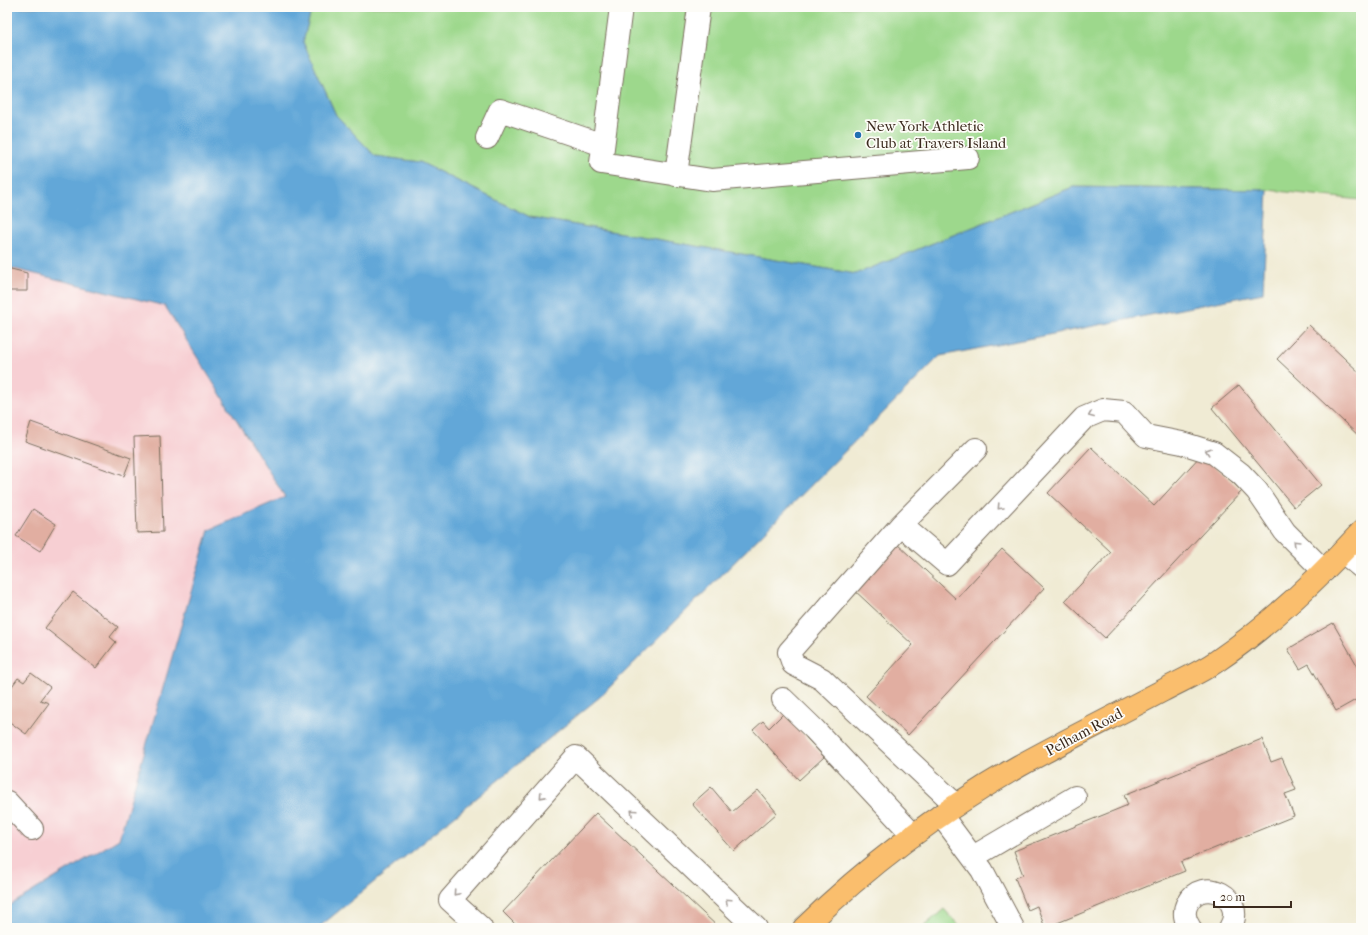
<svg xmlns="http://www.w3.org/2000/svg" width="1368" height="935" viewBox="0 0 1368 935" font-family="'IM FELL French Canon',serif">
<style>
.built{fill:#f7cfd3}
.green{fill:#9dd88c;stroke:#6c8155}
.water{fill:#62a7d8;stroke:#4e687b}
.building{fill:#e1aea1}
.lines{fill:none;stroke-linecap:round;stroke-linejoin:round}
.minor-casing{stroke:#7a6e5e;stroke-width:24}
.major-casing{stroke:#7a6e5e;stroke-width:24}
.minor{stroke:#fff;stroke-width:22}
.major{stroke:#fabe6d;stroke-width:22}
.oneway{stroke:#a79f9a}
.poi-dot{fill:#1f6fb2;stroke:#fdfcf7;stroke-width:1.5}
.labels{text-anchor:middle;dominant-baseline:central;stroke-width:3.5;stroke-linejoin:round;paint-order:stroke}
.poi-label{font-size:15px;fill:#3b2a1e;stroke:#fdfcf7;text-anchor:start}
.street-label{font-size:15px;fill:#3b2a1e;stroke:#fdfcf7}
</style>
<rect width="100%" height="100%" fill="#fdfcf7"/>
<filter id="ink" filterUnits="userSpaceOnUse"><feTurbulence type="fractalNoise" baseFrequency=".025" numOctaves="2"/><feDisplacementMap in="SourceGraphic" scale="8" xChannelSelector="R" yChannelSelector="G"/><feConvolveMatrix kernelMatrix="1 2 1 2 8 2 1 2 1" color-interpolation-filters="sRGB"/></filter>
<filter id="wash" filterUnits="userSpaceOnUse"><feTurbulence type="fractalNoise" baseFrequency=".012" numOctaves="4" result="noise"/><feDisplacementMap in="SourceGraphic" scale="16" xChannelSelector="R" yChannelSelector="G"/><feGaussianBlur stdDeviation="0.9" result="paint"/><feColorMatrix in="noise" values="0 0 0 0 0 0 0 0 0 0 0 0 0 0 0 0 0 1.4 0 .05"/><feComposite in="paint" operator="in"/></filter>
<g filter="url(#wash)">
<rect width="100%" height="100%" fill="#f0ebd4"/>
<path class="built" d="M 7,267 L 165,306 L 285,498 L 209,530 L 119,839 L 7,907 Z"/>
<path class="green" d="M 312,7 L 1361,7 L 1361,200 L 1268,190 L 1073,187 L 856,274 L 530,217 L 420,162 L 375,156 L 336,115 L 303,42 Z
M 944,909 L 961,928 L 922,928 Z"/>
<path class="water" d="M 7,7 L 312,7 L 303,42 L 336,115 L 375,156 L 420,162 L 530,217 L 856,274 L 1073,187 L 1268,190 L 1263,293 L 940,356 L 601,696 L 318,928 L 7,928 L 7,907 L 119,839 L 209,530 L 285,497 L 165,306 L 7,267 Z"/>
<g id="blocks">
<path class="building" d="M 7,268 L 27,273 L 27,291 L 7,291 Z
M 1309,325 L 1361,374 L 1361,438 L 1277,359 Z
M 1239,385 L 1321,485 L 1294,507 L 1212,408 Z
M 31,422 L 131,458 L 124,476 L 25,441 Z
M 160,436 L 163,532 L 137,533 L 134,437 Z
M 1091,447 L 1154,506 L 1202,454 L 1242,491 L 1105,638 L 1065,601 L 1111,552 L 1048,493 Z
M 33,509 L 56,524 L 40,551 L 16,536 Z
M 896,543 L 956,599 L 1002,549 L 1044,588 L 908,735 L 866,696 L 913,645 L 853,589 Z
M 73,592 L 118,627 L 110,637 L 116,642 L 96,668 L 45,628 Z
M 1333,623 L 1361,672 L 1361,697 L 1336,711 L 1309,664 L 1300,669 L 1288,649 Z
M 31,673 L 50,687 L 40,700 L 49,703 L 26,734 L 7,720 L 7,693 L 18,678 L 24,682 Z
M 784,713 L 824,757 L 799,780 L 753,730 L 763,721 L 769,728 Z
M 1262,739 L 1271,762 L 1282,758 L 1296,790 L 1285,794 L 1294,816 L 1181,862 L 1185,871 L 1045,928 L 1037,906 L 1028,910 L 1015,878 L 1023,875 L 1014,851 L 1128,805 L 1124,795 Z
M 711,787 L 732,812 L 758,790 L 777,813 L 734,851 L 692,804 Z
M 596,813 L 719,928 L 519,928 L 503,912 Z"/>
</g>
</g>
<g filter="url(#ink)">
<use href="#blocks" fill-opacity="0" stroke="#7a6e5e" stroke-width="1"/>
<g class="lines">
<defs>
<path id="minor" d="M 621,7 L 601,163 L 712,180 L 968,158
M 487,138 L 500,110 L 603,145
M 676,175 L 699,7
M 901,525 L 976,449
M 1343,552 L 1361,567
M 783,699 L 814,729 L 913,835
M 7,802 L 32,829
M 956,805 L 822,679 L 793,664 L 789,652 L 901,525 L 947,564 L 1084,418 L 1103,410 L 1124,412 L 1146,436 L 1182,443 L 1214,453 L 1241,474 L 1257,491 L 1285,532 L 1324,571
M 941,815 L 982,870 L 1013,928
M 973,857 L 1075,797
M 481,928 L 450,900 L 576,757 L 756,928
M 1190,928 C 1185,921 1183,912 1187,904 C 1202,874 1248,898 1230,928"/>
<path id="major" d="M 804,928 C 868,865 941,811 1019,766 C 1066,740 1115,716 1162,691 C 1180,681 1200,673 1217,661 C 1271,624 1317,580 1361,532"/>
</defs>
<use href="#minor" class="minor-casing"/>
<use href="#major" class="major-casing"/>
<use href="#minor" class="minor"/>
<use href="#major" class="major"/>
</g>
<defs><path id="oneway-chevron" d="M-2-3.5L2.5 0L-2 3.5" fill="none" stroke-width="1.6" stroke-linecap="round" stroke-linejoin="round"/></defs>
<g class="oneway">
<use href="#oneway-chevron" transform="translate(1091 415) rotate(158)"/>
<use href="#oneway-chevron" transform="translate(1208 451) rotate(-162)"/>
<use href="#oneway-chevron" transform="translate(1000 507) rotate(133)"/>
<use href="#oneway-chevron" transform="translate(1296 543) rotate(-135)"/>
<use href="#oneway-chevron" transform="translate(542 796) rotate(132)"/>
<use href="#oneway-chevron" transform="translate(633 812) rotate(-137)"/>
<use href="#oneway-chevron" transform="translate(456 893) rotate(132)"/>
<use href="#oneway-chevron" transform="translate(728 901) rotate(-137)"/>
</g>
</g>
<circle class="poi-dot" cx="858" cy="135" r="4"/>
<g class="labels">
<g class="poi-label">
<text x="866" y="126">New York Athletic<tspan x="866" dy="17">Club at Travers Island</tspan></text>
</g>
<g class="street-label">
<text transform="translate(1084 732) rotate(-28)">Pelham Road</text>
</g>
</g>
<rect width="1368" height="935" fill="none" stroke="#fdfcf7" stroke-width="24"/>
<path d="M1214 901v6h77v-6" fill="none" stroke="#3b2a1e" stroke-width="2"/>
<text x="1220" y="901" font-size="12" fill="#3b2a1e" stroke="#fdfcf7" stroke-width="3" paint-order="stroke">20 m</text>
</svg>
